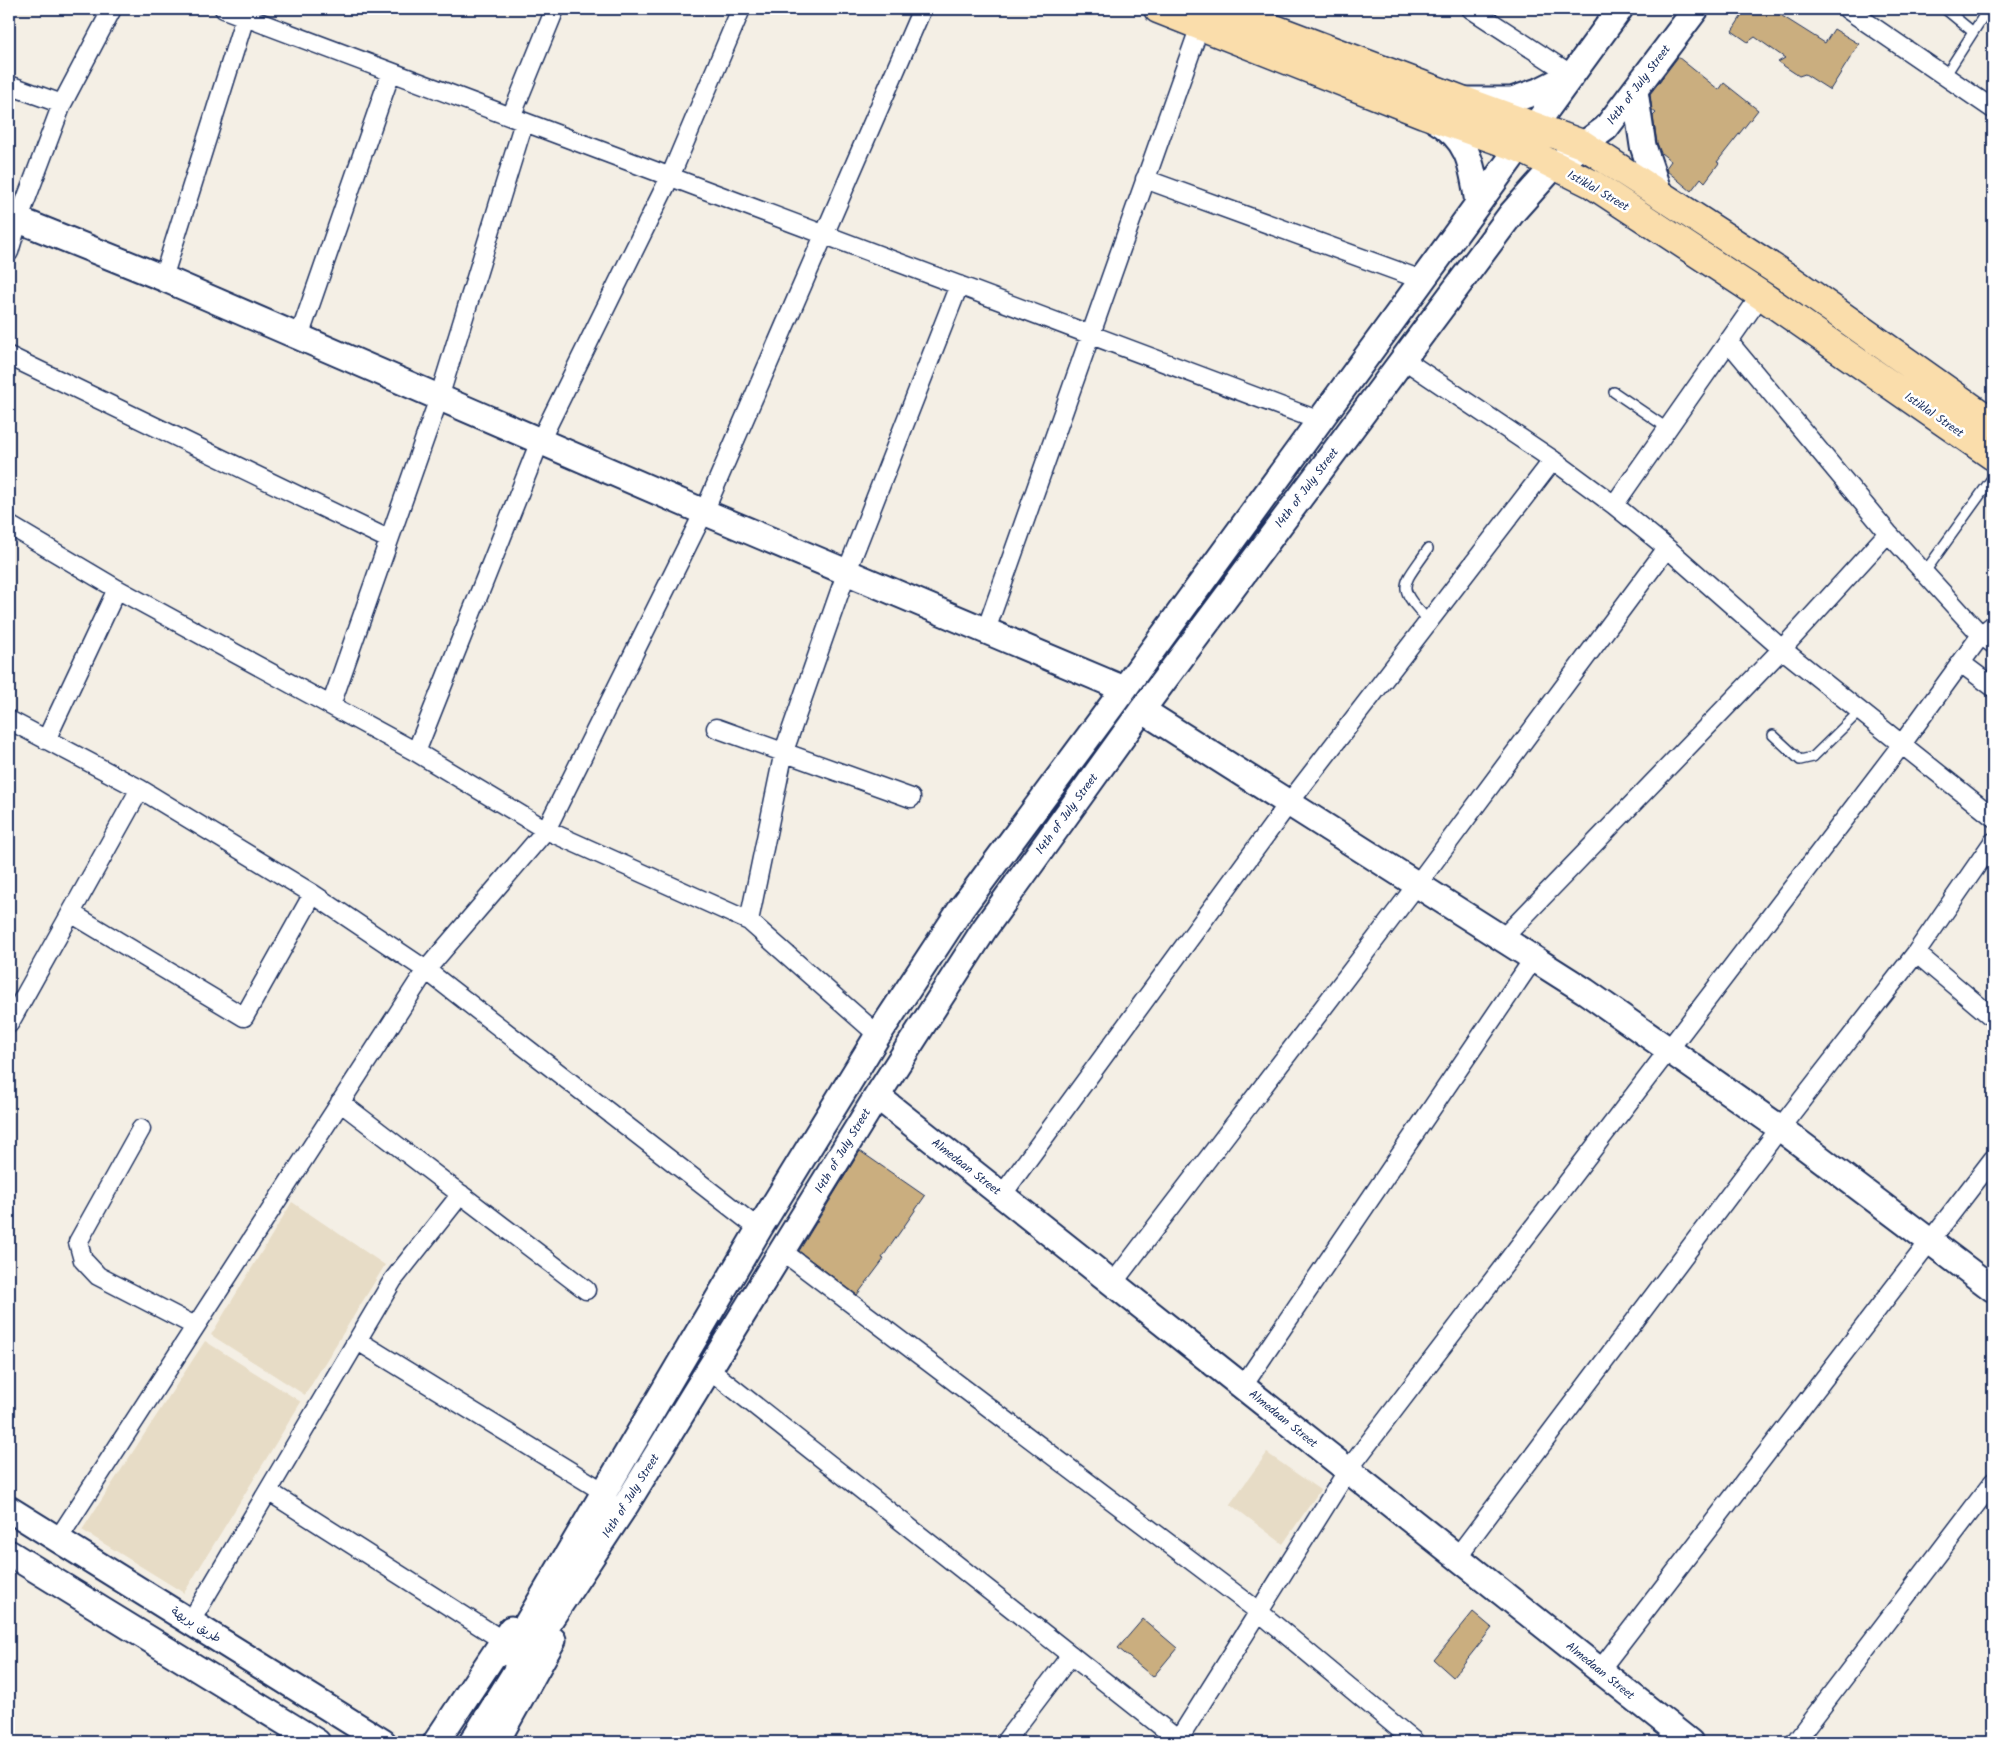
<svg xmlns="http://www.w3.org/2000/svg" width="2002" height="1751" viewBox="0 0 2002 1751" font-family="Kalam,'Playpen Sans Arabic',sans-serif">
<style>
.built{fill:#e7dcc6}
.building{fill:#caae7f;stroke:#1b2f5e}
.lines{fill:none;stroke-linecap:round;stroke-linejoin:round}
.lane-casing{stroke:#1b2f5e;stroke-width:12}
.street-casing{stroke:#1b2f5e;stroke-width:21}
.secondary-casing{stroke:#1b2f5e;stroke-width:29}
.primary-casing{stroke:#1b2f5e;stroke-width:31}
.lane{stroke:#fff;stroke-width:9}
.street{stroke:#fff;stroke-width:18}
.secondary{stroke:#fff;stroke-width:25}
.primary{stroke:#faddab;stroke-width:28}
.labels{text-anchor:middle;dominant-baseline:central;stroke-width:5;stroke-linejoin:round;paint-order:stroke}
.street-label{font-size:12px;fill:#1b2f5e;stroke:#fff}
</style>
<rect width="100%" height="100%" fill="#f4efe5"/>
<filter id="ink" filterUnits="userSpaceOnUse"><feTurbulence type="fractalNoise" baseFrequency=".02" numOctaves="2"/><feDisplacementMap in="SourceGraphic" scale="10" xChannelSelector="R" yChannelSelector="G"/><feConvolveMatrix kernelMatrix="1 2 1 2 8 2 1 2 1" color-interpolation-filters="sRGB"/></filter>
<g filter="url(#ink)">
<path class="built" d="M 292,1202 L 385,1265 L 305,1395 L 211,1335 Z
M 205,1341 L 301,1402 L 184,1593 L 82,1530 Z
M 1267,1453 L 1320,1490 L 1283,1544 L 1230,1504 Z"/>
<path class="building" d="M 1746,9 L 1771,9 L 1825,43 L 1834,29 L 1859,44 L 1830,90 L 1805,74 L 1799,76 L 1778,62 L 1785,58 L 1755,37 L 1748,42 L 1732,31 Z
M 1678,57 L 1719,90 L 1724,83 L 1758,110 L 1717,162 L 1719,163 L 1705,182 L 1701,178 L 1691,191 L 1667,171 L 1666,168 L 1671,161 L 1661,153 L 1657,143 L 1653,116 L 1656,113 L 1652,110 L 1650,94 Z
M 860,1151 L 925,1196 L 882,1258 L 884,1259 L 857,1295 L 799,1251 Z
M 1473,1612 L 1492,1628 L 1453,1677 L 1434,1660 Z
M 1143,1619 L 1177,1648 L 1153,1677 L 1118,1648 Z"/>
<g class="lines">
<defs>
<path id="lane" d="M 1945,9 L 1973,32
M 1945,76 L 1988,9
M 1614,392 L 1667,428
M 1428,549 C 1402,587 1395,585 1429,621
M 1924,573 L 1993,477
M 1773,735 L 1800,760 L 1813,757 L 1860,711"/>
<path id="street" d="M 224,9 L 1320,421
M 1471,9 L 1572,75
M 1847,9 L 1993,109
M 9,85 L 62,104
M 511,117 L 555,9
M 1145,179 L 1422,280
M 9,252 L 19,218 L 62,104 L 112,9
M 163,278 L 245,17
M 299,337 L 391,72
M 1728,341 L 1888,533 L 1981,635 L 1993,644
M 9,356 L 388,539
M 1403,359 L 1553,460 L 1614,505 L 1667,548 L 1782,649 L 1993,817
M 1614,505 L 1761,295
M 9,525 L 117,589 L 416,752 L 546,830 L 749,921 L 878,1035
M 986,630 L 1200,26
M 1961,663 L 1993,687
M 331,705 L 439,398 L 524,122
M 9,720 L 140,789 L 313,894 L 426,970 L 759,1229
M 716,728 L 911,798
M 46,740 L 117,589
M 416,752 L 540,441 L 670,177 L 741,9
M 71,913 L 244,1017 L 313,894
M 749,921 L 784,751 L 847,571 L 959,285
M 1502,939 L 1782,649 L 1888,533
M 1916,953 L 1993,1018
M 9,1024 L 140,789
M 340,1102 L 586,1290
M 141,1129 L 78,1242 L 83,1260 L 98,1276 L 195,1326
M 1002,1195 L 1289,803 L 1553,460
M 782,1251 L 1258,1611 L 1415,1742
M 1113,1283 L 1416,886 L 1667,548
M 358,1341 L 604,1492
M 710,1370 L 1181,1742
M 1243,1386 L 1534,958
M 268,1491 L 502,1640
M 58,1539 L 426,970 L 546,830 L 704,512 L 922,9
M 1457,1557 L 1780,1128 L 1916,953 L 1993,842
M 191,1621 L 393,1280 L 461,1194
M 1599,1671 L 1993,1159
M 1005,1742 L 1071,1655
M 1177,1742 L 1348,1470 L 1902,744 L 1981,635 L 1993,625
M 1795,1742 L 1993,1482"/>
<path id="secondary" d="M 1635,91 L 1643,146 L 1659,193
M 1467,100 L 1512,100 L 1541,90 L 1569,76
M 1435,120 C 1470,140 1472,166 1478,203
M 9,216 L 163,278 L 704,512 L 1124,689
M 1142,710 L 1585,991 L 1780,1128 L 1993,1289
M 877,1096 L 1690,1742
M 9,1509 L 383,1742
M 9,1553 L 317,1742
M 509,1654 L 759,1229 L 878,1035 L 961,909 L 1124,689 L 1620,9
M 436,1742 L 511,1629
M 472,1742 L 513,1676 L 627,1503 L 877,1096 L 985,928 L 1142,710 L 1512,213 L 1554,166 L 1606,128 L 1696,9
M 496,1742 L 553,1640"/>
<path id="primary" d="M 1158,9 L 1424,114 L 1520,148 L 1592,184 L 1761,295 L 1993,456
M 1222,9 L 1462,100 L 1582,144 L 1787,277 L 1993,423"/>
</defs>
<use href="#lane" class="lane-casing"/>
<use href="#street" class="street-casing"/>
<use href="#secondary" class="secondary-casing"/>
<use href="#primary" class="primary-casing"/>
<use href="#lane" class="lane"/>
<use href="#street" class="street"/>
<use href="#secondary" class="secondary"/>
<use href="#primary" class="primary"/>
</g>
</g>
<g class="labels">
<g class="street-label">
<text transform="translate(1639 85) rotate(-53)">14th of July Street</text>
<text transform="translate(1598 191) rotate(30)">Istiklal Street</text>
<text transform="translate(1934 415) rotate(35)">Istiklal Street</text>
<text transform="translate(1307 488) rotate(-53)">14th of July Street</text>
<text transform="translate(1067 814) rotate(-54)">14th of July Street</text>
<text transform="translate(843 1151) rotate(-59)">14th of July Street</text>
<text transform="translate(966 1167) rotate(38)">Almedaan Street</text>
<text transform="translate(1283 1419) rotate(39)">Almedaan Street</text>
<text transform="translate(631 1496) rotate(-58)">14th of July Street</text>
<text transform="translate(196 1625) rotate(32)">طريق بريهة</text>
<text transform="translate(1600 1671) rotate(39)">Almedaan Street</text>
</g>
</g>
<rect width="2002" height="1751" fill="none" stroke="#fff" stroke-width="30"/>
<rect x="15" y="15" width="1972" height="1721" fill="none" stroke="#1b2f5e" stroke-width="2" filter="url(#ink)"/>
</svg>
